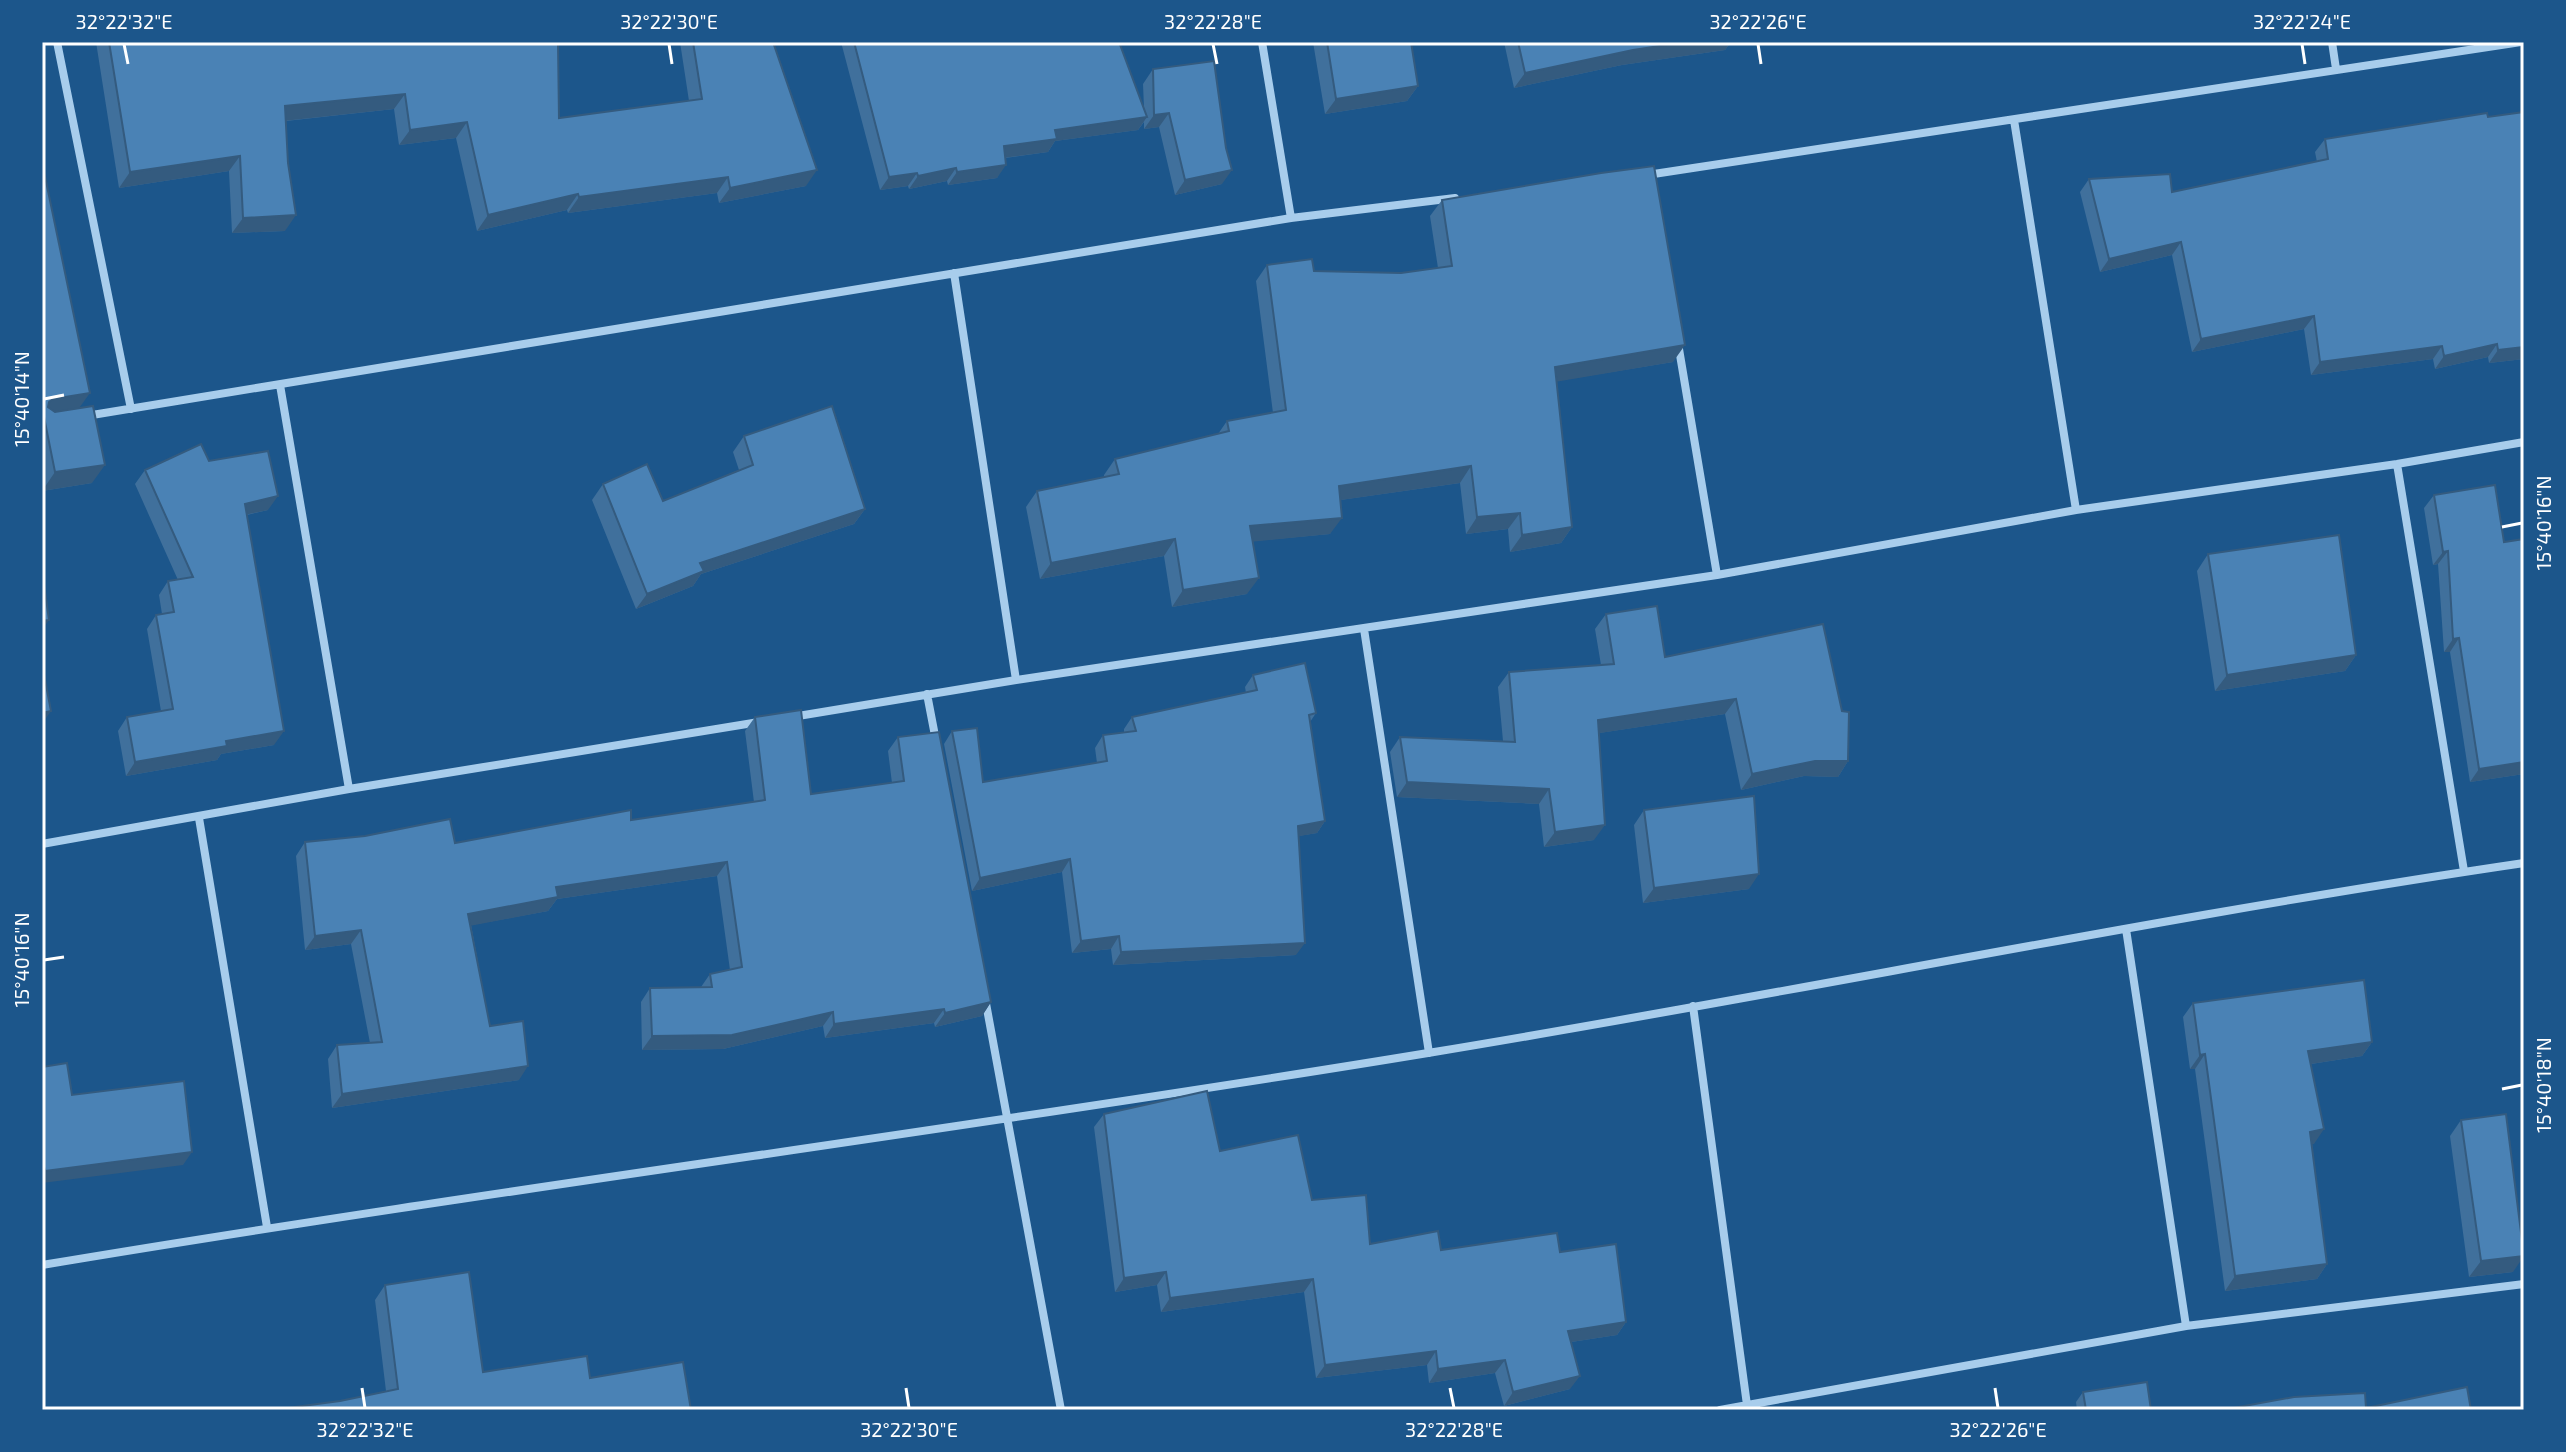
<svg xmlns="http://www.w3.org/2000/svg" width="2566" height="1452" viewBox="0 0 2566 1452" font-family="'Exo 2',sans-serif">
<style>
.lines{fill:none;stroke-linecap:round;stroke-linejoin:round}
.minor{stroke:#a8cdec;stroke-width:8}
.wall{fill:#40709c}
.shaded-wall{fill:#345b7f}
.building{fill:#4a82b5;stroke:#345b7f;stroke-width:2}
.ticks{fill:none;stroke:#fff;stroke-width:3}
.neatline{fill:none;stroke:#fff;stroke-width:3}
.ticks-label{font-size:20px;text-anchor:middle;fill:#fff}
</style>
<rect width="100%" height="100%" fill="#1c568b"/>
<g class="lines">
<path class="minor" d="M 57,42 L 131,409
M 1262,42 L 1291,218
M 2332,42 L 2336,69
M 2014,120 L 2076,510
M 1647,175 L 2521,42
M 954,273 L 1016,680
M 1678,343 L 1717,575
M 280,385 L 349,789
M 86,416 L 1291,218 L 1455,198
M 2397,464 L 2464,871
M 1364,629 L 1429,1053
M 927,694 L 936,741
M 792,717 L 1016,680 L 1717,575 L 2076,510 L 2397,464 L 2524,442
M 199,818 L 267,1227
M 42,844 L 349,789 L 759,722
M 2126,929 L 2186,1326
M 985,998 L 1061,1410
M 1693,1006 L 1747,1405
M 42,1265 C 503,1188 967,1129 1428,1053 C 1794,993 2157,917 2524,863
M 1720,1410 L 2186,1326 L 2524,1284"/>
</g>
<path class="wall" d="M 96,42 L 558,42 L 559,118 L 689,101 L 680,42 L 773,42 L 806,186 L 719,203 L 717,193 L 568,213 L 567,210 L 477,231 L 456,138 L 399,145 L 394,109 L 286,121 L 285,231 L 232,233 L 229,171 L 119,188 Z
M 841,42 L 1119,42 L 1144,108 L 1143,84 L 1153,69 L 1222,184 L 1175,195 L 1159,127 L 1144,129 L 1144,122 L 1138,130 L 1055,141 L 1048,152 L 1005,158 L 997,178 L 948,185 L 947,181 L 909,189 L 908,186 L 880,190 Z
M 1313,42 L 1411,42 L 1418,86 L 1407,101 L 1325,114 Z
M 1504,42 L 1731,42 L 1725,50 L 1622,65 L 1514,88 Z
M 2524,112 L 2524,359 L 2489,363 L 2488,357 L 2435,369 L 2433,359 L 2311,375 L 2304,329 L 2192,352 L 2172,255 L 2100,272 L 2080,192 L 2089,179 L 2172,192 L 2317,162 L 2315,152 L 2325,139 Z
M 42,162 L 79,409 L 92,483 L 42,491 Z
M 1442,200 L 1673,362 L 1556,381 L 1572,527 L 1561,543 L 1510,552 L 1508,529 L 1466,534 L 1460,483 L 1340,500 L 1330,534 L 1253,541 L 1247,594 L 1172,607 L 1164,556 L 1040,579 L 1026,507 L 1037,491 L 1104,477 L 1104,475 L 1115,459 L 1218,434 L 1227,421 L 1273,413 L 1256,281 L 1267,265 L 1314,271 L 1401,273 L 1438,268 L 1430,216 Z
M 744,436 L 865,509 L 854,524 L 701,574 L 693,586 L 636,609 L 592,500 L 603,484 L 663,501 L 739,470 L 733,452 Z
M 209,461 L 268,510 L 247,515 L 274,745 L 221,754 L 217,760 L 126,776 L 118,731 L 127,717 L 161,711 L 147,629 L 156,615 L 162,614 L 159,595 L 168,581 L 178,580 L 135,484 L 145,470 Z
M 2434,495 L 2504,542 L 2524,774 L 2470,782 L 2450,652 L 2444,652 L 2438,564 L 2433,565 L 2424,508 Z
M 2208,554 L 2356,655 L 2345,671 L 2215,691 L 2197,571 Z
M 1606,614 L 1665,657 L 1848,761 L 1838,777 L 1804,776 L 1741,790 L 1725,714 L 1599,733 L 1594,840 L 1544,847 L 1539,804 L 1397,797 L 1390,752 L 1400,737 L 1503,741 L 1498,687 L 1509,672 L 1601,665 L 1595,629 Z
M 1253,675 L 1316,713 L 1310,722 L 1325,821 L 1317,833 L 1298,836 L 1296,955 L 1113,965 L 1111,949 L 1072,953 L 1062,872 L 972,891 L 944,744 L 952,731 L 983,782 L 1097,763 L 1095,748 L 1103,735 L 1124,732 L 1124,729 L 1132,717 L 1246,693 L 1245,687 Z
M 755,717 L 811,794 L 892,783 L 888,751 L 898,737 L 991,1002 L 982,1016 L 935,1027 L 934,1023 L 825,1038 L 823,1026 L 723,1049 L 642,1050 L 641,1002 L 650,988 L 701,987 L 710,974 L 730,970 L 717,876 L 557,899 L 548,911 L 471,925 L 490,1026 L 519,1080 L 332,1108 L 328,1059 L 337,1045 L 370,1043 L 351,944 L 305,950 L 296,856 L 305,842 L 455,843 L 631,820 L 754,802 L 745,731 Z
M 1644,810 L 1749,889 L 1643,903 L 1634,825 Z
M 2193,1003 L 2372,1042 L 2362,1056 L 2311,1064 L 2314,1144 L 2312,1144 L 2327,1264 L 2317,1279 L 2225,1291 L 2195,1069 L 2190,1069 L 2183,1017 Z
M 1104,1114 L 1220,1151 L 1312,1200 L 1370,1244 L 1441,1250 L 1560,1252 L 1626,1322 L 1617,1335 L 1571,1342 L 1570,1389 L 1504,1406 L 1495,1373 L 1429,1383 L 1427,1365 L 1316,1378 L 1304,1292 L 1161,1312 L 1157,1285 L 1115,1292 L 1094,1127 Z
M 2461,1120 L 2513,1272 L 2469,1277 L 2450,1136 Z
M 385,1285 L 483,1372 L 590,1378 L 340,1401 L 386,1391 L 375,1300 Z
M 2083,1392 L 2151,1410 L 2077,1410 L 2076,1402 Z"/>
<path class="shaded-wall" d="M 1686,42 L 1731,42 L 1725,50 L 1622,65 L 1514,88 L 1525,73 L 1633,50 Z
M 1418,86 L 1407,101 L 1325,114 L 1336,99 Z
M 405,94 L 394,109 L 274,122 L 285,106 Z
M 1169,113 L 1159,127 L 1144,129 L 1154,115 Z
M 1147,117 L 1138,130 L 1055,141 L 1048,152 L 994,159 L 1004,146 L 1055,130 Z
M 467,122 L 456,138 L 399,145 L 410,130 Z
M 240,156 L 229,171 L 119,188 L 130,172 Z
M 1006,165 L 997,178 L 948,185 L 957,172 Z
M 956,168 L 947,181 L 909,189 L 918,176 Z
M 817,170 L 806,186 L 719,203 L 730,188 Z
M 1232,170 L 1222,184 L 1175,195 L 1185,180 Z
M 917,173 L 908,186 L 880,190 L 889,177 Z
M 728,177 L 717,193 L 568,213 L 579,197 Z
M 578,194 L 567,210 L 477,231 L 488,215 Z
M 296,215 L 285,231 L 232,233 L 243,218 Z
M 2181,242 L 2172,255 L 2100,272 L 2109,259 Z
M 2314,316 L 2304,329 L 2192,352 L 2201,339 Z
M 2497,344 L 2488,357 L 2435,369 L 2444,356 Z
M 1685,345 L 1673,362 L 1543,384 L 1555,367 Z
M 2442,346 L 2433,359 L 2311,375 L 2320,362 Z
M 2524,347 L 2524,359 L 2489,363 L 2498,350 Z
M 90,393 L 77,411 L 44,417 L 49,402 L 53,399 Z
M 105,465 L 92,483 L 42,491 L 55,472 Z
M 1471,466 L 1460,483 L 1327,502 L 1339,486 Z
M 278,496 L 268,510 L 235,517 L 245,504 Z
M 865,509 L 854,524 L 701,574 L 693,586 L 636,609 L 647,594 L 700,563 Z
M 1520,513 L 1508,529 L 1466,534 L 1477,517 Z
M 1342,518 L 1330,534 L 1239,543 L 1250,526 Z
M 1572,527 L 1561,543 L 1510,552 L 1522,535 Z
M 1175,539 L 1164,556 L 1040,579 L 1051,563 Z
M 2448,551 L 2438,564 L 2433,565 L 2443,552 Z
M 1259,578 L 1247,594 L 1172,607 L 1183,590 Z
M 49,620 L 42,630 L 42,621 Z
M 2459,638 L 2450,652 L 2444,652 L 2453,639 Z
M 2356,655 L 2345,671 L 2215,691 L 2227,675 Z
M 1736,699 L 1725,714 L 1587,735 L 1598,720 Z
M 51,711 L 42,724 L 42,713 Z
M 284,731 L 274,745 L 221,754 L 217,760 L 126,776 L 135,762 L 226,741 Z
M 1815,761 L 1848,761 L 1838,777 L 1804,776 L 1741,790 L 1752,774 Z
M 2524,762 L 2524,774 L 2470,782 L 2479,769 Z
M 1407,782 L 1549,789 L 1539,804 L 1397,797 Z
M 1325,821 L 1317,833 L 1289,838 L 1298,826 Z
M 1605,825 L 1594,840 L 1544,847 L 1555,832 Z
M 1070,859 L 1062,872 L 972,891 L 980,878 Z
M 727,862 L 717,876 L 557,899 L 548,911 L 459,928 L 468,914 L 556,887 Z
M 1759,874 L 1749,889 L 1643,903 L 1654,888 Z
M 361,930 L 351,944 L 305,950 L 315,936 Z
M 1119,936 L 1111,949 L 1072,953 L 1081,941 Z
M 1305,943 L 1296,955 L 1113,965 L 1121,952 Z
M 991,1002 L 982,1016 L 935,1027 L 945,1013 Z
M 944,1009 L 934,1023 L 825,1038 L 834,1024 Z
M 833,1012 L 823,1026 L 723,1049 L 642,1050 L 652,1036 Z
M 2372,1042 L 2362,1056 L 2298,1066 L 2308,1051 Z
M 2205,1054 L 2195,1069 L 2190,1069 L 2200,1055 Z
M 528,1066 L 519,1080 L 332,1108 L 342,1094 Z
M 2324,1129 L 2314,1144 L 2300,1146 L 2310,1132 Z
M 192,1152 L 183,1165 L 42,1183 L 42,1175 L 45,1171 Z
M 2524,1256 L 2513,1272 L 2469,1277 L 2481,1261 Z
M 2327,1264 L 2317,1279 L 2225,1291 L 2235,1276 Z
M 1166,1272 L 1157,1285 L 1115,1292 L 1124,1278 Z
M 1313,1279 L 1304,1292 L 1161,1312 L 1170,1298 Z
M 1626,1322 L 1617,1335 L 1558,1344 L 1568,1331 Z
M 1436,1351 L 1427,1365 L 1316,1378 L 1325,1365 Z
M 1505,1360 L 1495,1373 L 1429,1383 L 1438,1369 Z
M 1580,1376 L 1570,1389 L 1504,1406 L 1513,1392 Z"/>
<path class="building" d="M 109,42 L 558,42 L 559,118 L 702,99 L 693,42 L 773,42 L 817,170 L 730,188 L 728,177 L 579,197 L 578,194 L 488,215 L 467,122 L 410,130 L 405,94 L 285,106 L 288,163 L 296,215 L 243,218 L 240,156 L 130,172 Z
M 854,42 L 1119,42 L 1147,117 L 1055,130 L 1057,139 L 1004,146 L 1006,165 L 957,172 L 956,168 L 918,176 L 917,173 L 889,177 Z
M 1327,42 L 1411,42 L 1418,86 L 1336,99 Z
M 1518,42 L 1686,42 L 1633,50 L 1525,73 Z
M 1214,61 L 1226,148 L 1232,170 L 1185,180 L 1169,113 L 1154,115 L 1153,69 Z
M 2524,112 L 2524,347 L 2498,350 L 2497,344 L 2444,356 L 2442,346 L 2320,362 L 2314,316 L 2201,339 L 2181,242 L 2109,259 L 2089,179 L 2170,174 L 2172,192 L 2328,159 L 2325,139 L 2487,113 L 2488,117 Z
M 42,162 L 90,393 L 53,399 L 49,402 L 48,407 L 55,412 L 93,406 L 105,465 L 55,472 L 42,407 Z
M 1654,166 L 1685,345 L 1555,367 L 1572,527 L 1522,535 L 1520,513 L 1477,517 L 1471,466 L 1339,486 L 1342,518 L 1250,526 L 1259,578 L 1183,590 L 1175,539 L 1051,563 L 1037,491 L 1119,474 L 1115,459 L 1229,431 L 1227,421 L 1286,410 L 1267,265 L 1312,259 L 1314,271 L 1401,273 L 1452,266 L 1442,200 L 1601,173 Z
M 832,406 L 865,509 L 700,563 L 704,571 L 647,594 L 603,484 L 647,464 L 663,501 L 753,465 L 744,436 Z
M 201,444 L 209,461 L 268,451 L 278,496 L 245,504 L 284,731 L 226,741 L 227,746 L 135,762 L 127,717 L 173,709 L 156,615 L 174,612 L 168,581 L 193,577 L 145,470 Z
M 2495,485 L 2504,542 L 2524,539 L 2524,762 L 2479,769 L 2459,638 L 2453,639 L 2448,551 L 2443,552 L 2434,495 Z
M 2339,535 L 2356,655 L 2227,675 L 2208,554 Z
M 42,570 L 49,620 L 42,621 Z
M 1657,606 L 1665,657 L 1823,624 L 1842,711 L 1849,712 L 1848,761 L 1815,761 L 1752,774 L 1736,699 L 1598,720 L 1605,825 L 1555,832 L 1549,789 L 1407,782 L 1400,737 L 1515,742 L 1509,672 L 1614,664 L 1606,614 Z
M 1305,663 L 1316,713 L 1309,715 L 1325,821 L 1298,826 L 1305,943 L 1121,952 L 1119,936 L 1081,941 L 1070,859 L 980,878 L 952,731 L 977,728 L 983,782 L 1107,761 L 1103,735 L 1136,731 L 1132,717 L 1257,690 L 1253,675 Z
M 42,664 L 51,711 L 42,713 Z
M 801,710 L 811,794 L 904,781 L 898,737 L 939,732 L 991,1002 L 945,1013 L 944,1009 L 834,1024 L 833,1012 L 732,1035 L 652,1036 L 650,988 L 712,987 L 710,974 L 742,967 L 727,862 L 556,887 L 558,897 L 468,914 L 490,1026 L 523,1021 L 528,1066 L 342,1094 L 337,1045 L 382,1042 L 361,930 L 315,936 L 305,842 L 365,836 L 450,819 L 455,843 L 631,810 L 631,820 L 765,800 L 755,717 Z
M 1754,796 L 1759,874 L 1654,888 L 1644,810 Z
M 2364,980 L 2372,1042 L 2308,1051 L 2324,1129 L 2310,1132 L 2327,1264 L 2235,1276 L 2205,1054 L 2200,1055 L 2193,1003 Z
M 67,1063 L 72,1095 L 184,1081 L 192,1152 L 45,1171 L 42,1159 L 42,1067 Z
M 1207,1091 L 1220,1151 L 1298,1135 L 1312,1200 L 1366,1195 L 1370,1244 L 1438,1231 L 1441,1250 L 1557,1233 L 1560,1252 L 1616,1244 L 1626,1322 L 1568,1331 L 1580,1376 L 1513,1392 L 1505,1360 L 1438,1369 L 1436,1351 L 1325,1365 L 1313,1279 L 1170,1298 L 1166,1272 L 1124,1278 L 1104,1114 Z
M 2506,1114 L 2524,1256 L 2481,1261 L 2461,1120 Z
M 469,1272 L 483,1372 L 587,1356 L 590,1378 L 683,1362 L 691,1410 L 272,1410 L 340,1401 L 398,1389 L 385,1285 Z
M 2147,1382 L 2151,1410 L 2086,1410 L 2083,1392 Z
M 2467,1387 L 2471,1410 L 2222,1410 L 2294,1397 L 2365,1393 L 2366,1408 Z"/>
<path class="ticks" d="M 124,44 L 128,64M 669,44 L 672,64M 1213,44 L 1217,64M 1758,44 L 1761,64M 2302,44 L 2305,64M 44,399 L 64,395M 2502,527 L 2522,523M 44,960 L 64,957M 2502,1089 L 2522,1085M 362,1388 L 365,1408M 906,1388 L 909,1408M 1450,1388 L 1454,1408M 1995,1388 L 1998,1408"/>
<rect width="2566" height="1452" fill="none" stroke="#1c568b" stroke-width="88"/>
<rect x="44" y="44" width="2478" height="1364" class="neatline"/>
<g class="ticks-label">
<text x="124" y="29">32°22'32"E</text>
<text x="669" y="29">32°22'30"E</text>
<text x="1213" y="29">32°22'28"E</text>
<text x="1758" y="29">32°22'26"E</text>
<text x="2302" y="29">32°22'24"E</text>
<text transform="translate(22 399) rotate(-90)" y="7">15°40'14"N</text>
<text transform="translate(2544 523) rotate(-90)" y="7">15°40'16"N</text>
<text transform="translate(22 960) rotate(-90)" y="7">15°40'16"N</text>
<text transform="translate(2544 1085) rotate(-90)" y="7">15°40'18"N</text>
<text x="365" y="1437">32°22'32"E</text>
<text x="909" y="1437">32°22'30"E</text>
<text x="1454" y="1437">32°22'28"E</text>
<text x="1998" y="1437">32°22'26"E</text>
</g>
</svg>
